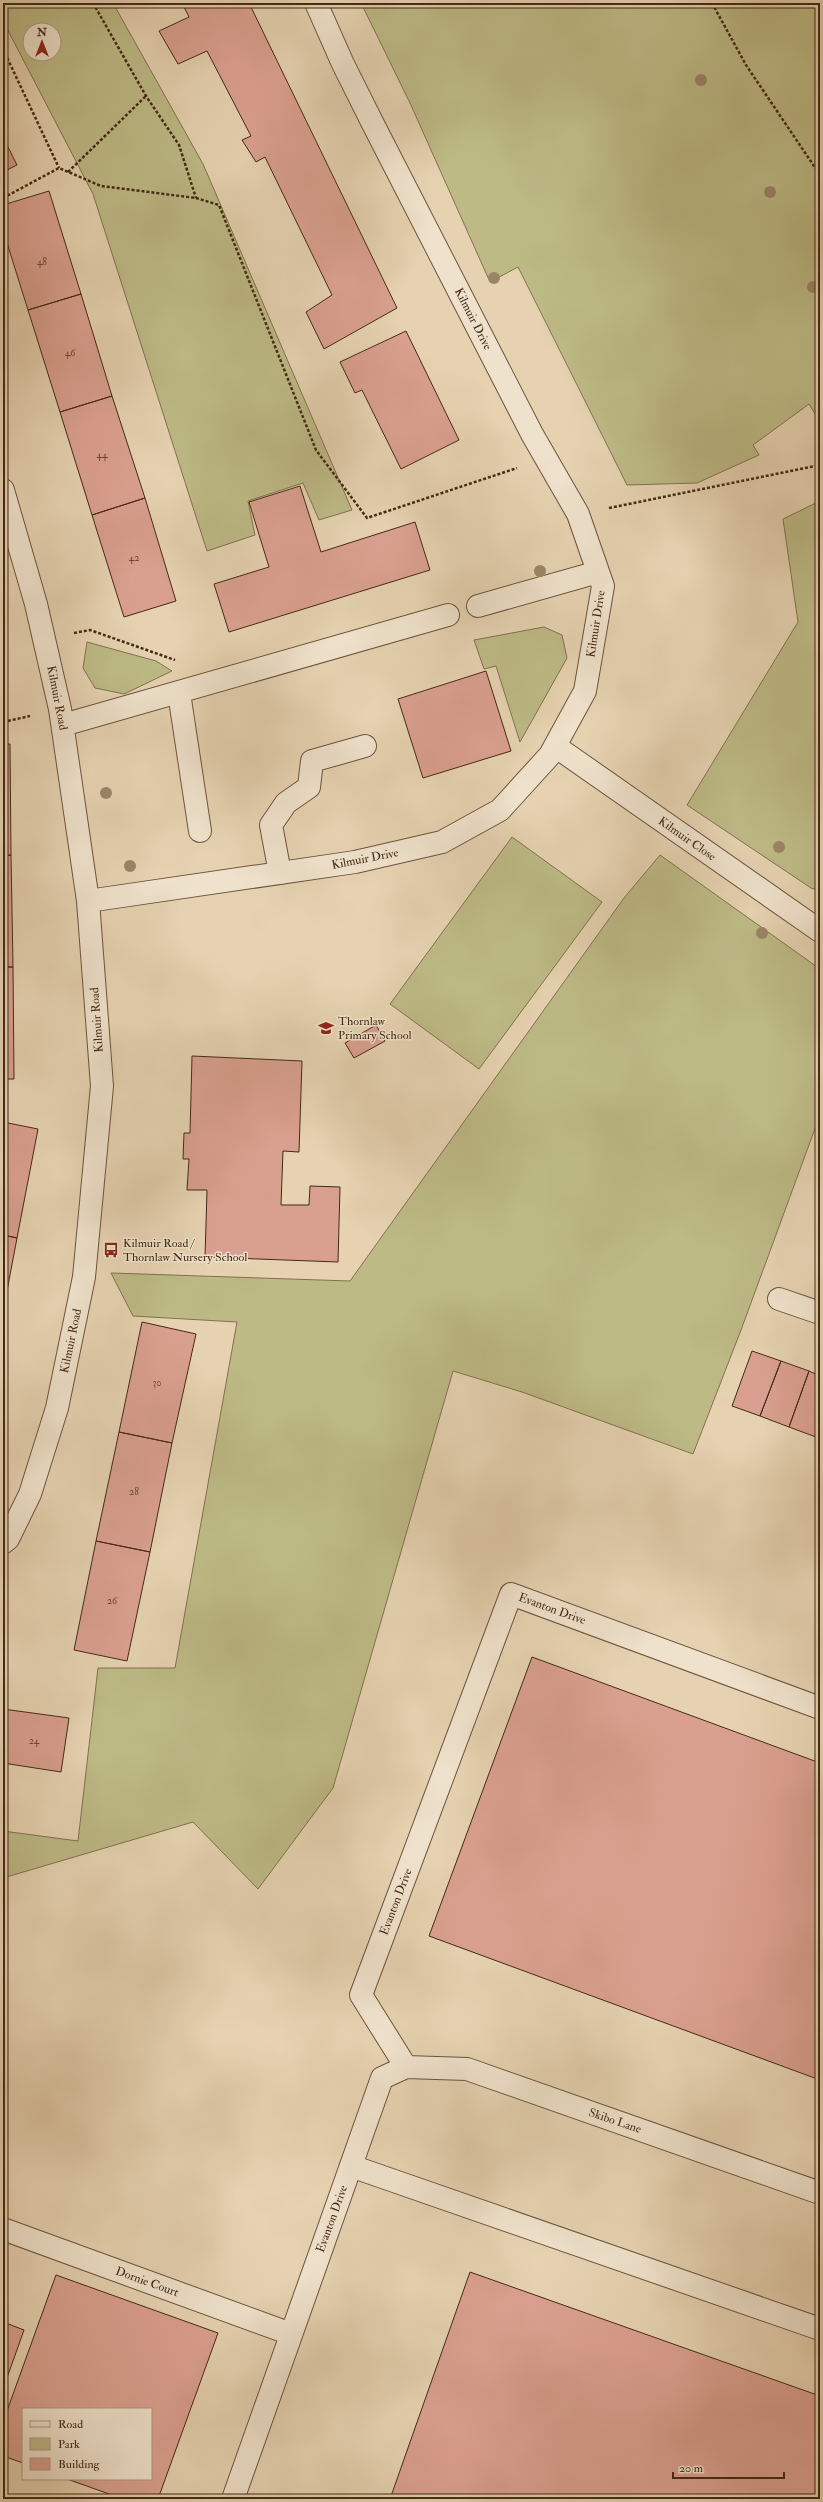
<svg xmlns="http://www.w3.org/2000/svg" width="823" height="2502" viewBox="0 0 823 2502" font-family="'IM FELL Double Pica',serif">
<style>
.green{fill:#bdba86;stroke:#81724e;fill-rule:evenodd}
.building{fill:#daa08f;stroke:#452915}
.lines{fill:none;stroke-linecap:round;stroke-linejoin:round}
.lane-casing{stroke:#6d533c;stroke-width:24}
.street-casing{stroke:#6d533c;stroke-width:24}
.path{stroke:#452915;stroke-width:2.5;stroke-dasharray:3 2;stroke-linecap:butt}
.lane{stroke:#efe2cc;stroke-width:22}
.street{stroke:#efe2cc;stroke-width:22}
.tree{fill:#9b8568}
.labels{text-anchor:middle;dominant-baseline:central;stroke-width:3;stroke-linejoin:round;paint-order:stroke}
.number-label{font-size:10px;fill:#6a4734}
.street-label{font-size:12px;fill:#452915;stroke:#efe2cc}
.poi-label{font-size:12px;fill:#452915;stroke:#efe2cc;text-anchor:start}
</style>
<rect width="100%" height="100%" fill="#e6d2b1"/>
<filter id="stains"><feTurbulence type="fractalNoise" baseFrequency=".005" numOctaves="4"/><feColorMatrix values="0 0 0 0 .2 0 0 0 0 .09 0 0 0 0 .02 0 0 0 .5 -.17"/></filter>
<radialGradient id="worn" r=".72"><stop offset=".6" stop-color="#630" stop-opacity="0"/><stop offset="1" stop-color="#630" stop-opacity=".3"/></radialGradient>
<path class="green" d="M 3,3 L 113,3 L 203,164 L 352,510 L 319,520 L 303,483 L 248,501 L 255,535 L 207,551 L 93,194 L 3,21 ZM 30,30 L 54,30 L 54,54 L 30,54 Z
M 361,3 L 820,3 L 820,422 L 809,404 L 753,445 L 759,455 L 697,483 L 627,485 L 518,267 L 490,282 L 410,103 Z
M 820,501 L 820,891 L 811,888 L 687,805 L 798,622 L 783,519 Z
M 544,627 L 562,635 L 567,658 L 520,742 L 496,666 L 484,669 L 474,640 Z
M 87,642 L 156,661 L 172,671 L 124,694 L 95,688 L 83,668 Z
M 512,837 L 602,902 L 479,1069 L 390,1004 Z
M 660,855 L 820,969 L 820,1115 L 741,1330 L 693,1454 L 522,1392 L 453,1371 L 333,1788 L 258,1889 L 193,1822 L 3,1878 L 3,1831 L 78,1841 L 98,1668 L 175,1668 L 237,1322 L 133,1316 L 111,1273 L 350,1281 L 624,898 Z"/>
<path class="building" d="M 182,3 L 249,3 L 397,308 L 324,349 L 306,312 L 332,295 L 265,157 L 256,162 L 242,140 L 251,136 L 207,51 L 178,64 L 159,31 L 189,17 Z
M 3,137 L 17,165 L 3,172 Z
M 49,191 L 81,294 L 28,310 L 3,230 L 3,205 Z
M 81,294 L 112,396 L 60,412 L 28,310 Z
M 406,331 L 459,440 L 401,469 L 362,390 L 355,393 L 340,362 Z
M 112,396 L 145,498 L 92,515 L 60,412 Z
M 300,486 L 321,552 L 415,522 L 430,570 L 229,632 L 214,584 L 269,567 L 249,502 Z
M 145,498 L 176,601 L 124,617 L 92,515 Z
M 486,671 L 511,751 L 423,778 L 398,699 Z
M 3,744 L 10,744 L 11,855 L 3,856 Z
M 11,855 L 13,967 L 3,967 L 3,856 Z
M 3,967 L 13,967 L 14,1079 L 3,1079 Z
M 376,1025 L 385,1041 L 354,1058 L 345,1043 Z
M 192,1056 L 302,1061 L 299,1152 L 283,1151 L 281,1205 L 309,1205 L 310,1186 L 340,1187 L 338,1262 L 205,1257 L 207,1190 L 187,1190 L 189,1159 L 183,1159 L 184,1133 L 190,1133 Z
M 3,1122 L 38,1129 L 17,1238 L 3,1235 Z
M 3,1235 L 17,1238 L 3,1312 Z
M 142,1322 L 196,1334 L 172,1443 L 119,1432 Z
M 752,1351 L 781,1361 L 760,1416 L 732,1406 Z
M 781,1361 L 809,1371 L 789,1427 L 760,1416 Z
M 809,1371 L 820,1376 L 820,1427 L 816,1437 L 789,1427 Z
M 820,1427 L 820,1438 L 816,1437 Z
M 119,1432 L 172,1443 L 150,1552 L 96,1541 Z
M 96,1541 L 150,1552 L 127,1661 L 74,1650 Z
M 532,1657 L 820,1763 L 820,2080 L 429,1936 Z
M 3,1709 L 69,1718 L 61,1772 L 3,1763 Z
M 470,2272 L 820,2396 L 820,2499 L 390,2499 Z
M 56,2275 L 218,2333 L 158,2499 L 123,2499 L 67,2479 L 151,2479 L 151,2409 L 23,2409 L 23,2463 L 3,2456 L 3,2422 Z
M 3,2322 L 24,2330 L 3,2389 Z"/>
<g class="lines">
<defs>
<path id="lane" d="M 179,693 L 200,831
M 280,873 L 271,825 L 286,803 L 309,787 L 312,761 L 365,746
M 779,1299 L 820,1313
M 351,2166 L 820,2329"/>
<path id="street" d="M 3,490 L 36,604 L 60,709 L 88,901 L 102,1086 L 84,1277 L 57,1408 L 30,1494 L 8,1539 L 3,1543
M 478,606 L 598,572
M 63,725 L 448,615
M 555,746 L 820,931
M 88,901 L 355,862 L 442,842 L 500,810 L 550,755 L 585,691 L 603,586 L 578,514 L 532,434 L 372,122 L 343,64 L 316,3
M 406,2067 L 467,2069 L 820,2193
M 3,2229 L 291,2334
M 233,2499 L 382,2078 L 406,2067 L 361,1995 L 511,1594 L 820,1708"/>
</defs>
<use href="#lane" class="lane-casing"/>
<use href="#street" class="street-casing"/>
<path class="path" d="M 93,3 L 146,96 L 179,145 L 196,198
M 712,3 L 746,65 L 820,175
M 3,49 L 59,168
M 68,172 L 146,96
M 3,198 L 59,168 L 101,186 L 196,198 L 219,205 L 316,450 L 367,518 L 517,468
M 609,508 L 820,465
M 74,633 L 90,630 L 175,660
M 3,722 L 30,716"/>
<use href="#lane" class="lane"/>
<use href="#street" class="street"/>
</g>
<g class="tree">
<circle cx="701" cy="80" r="6"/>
<circle cx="770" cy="192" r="6"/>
<circle cx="494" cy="278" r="6"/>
<circle cx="813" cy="287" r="6"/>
<circle cx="540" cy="571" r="6"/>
<circle cx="106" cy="793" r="6"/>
<circle cx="779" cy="847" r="6"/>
<circle cx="130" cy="866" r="6"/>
<circle cx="762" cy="933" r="6"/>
</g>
<defs>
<symbol id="school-bare" viewBox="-9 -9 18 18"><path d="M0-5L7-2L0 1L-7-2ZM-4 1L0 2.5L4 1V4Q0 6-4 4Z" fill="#8f2418" stroke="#efe2cc" stroke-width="2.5" paint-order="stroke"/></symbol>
<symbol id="bus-bare" viewBox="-9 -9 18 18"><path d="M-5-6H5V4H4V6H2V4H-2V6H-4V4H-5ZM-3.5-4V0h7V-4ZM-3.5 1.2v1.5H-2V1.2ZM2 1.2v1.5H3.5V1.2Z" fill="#8f2418" stroke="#efe2cc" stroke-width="2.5" paint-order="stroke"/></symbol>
</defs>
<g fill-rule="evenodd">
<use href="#school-bare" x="315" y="1017" width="22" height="22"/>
<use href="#bus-bare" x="100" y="1239" width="22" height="22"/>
</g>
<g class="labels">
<g class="number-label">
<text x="42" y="262">48</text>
<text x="70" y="353">46</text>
<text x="102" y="455">44</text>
<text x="134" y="558">42</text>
<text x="157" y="1383">30</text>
<text x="134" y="1492">28</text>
<text x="112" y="1601">26</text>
<text x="34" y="1741">24</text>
</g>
<g class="street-label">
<text transform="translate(473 319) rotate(63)">Kilmuir Drive</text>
<text transform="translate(596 624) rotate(-81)">Kilmuir Drive</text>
<text transform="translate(57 698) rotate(79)">Kilmuir Road</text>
<text transform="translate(687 839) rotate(35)">Kilmuir Close</text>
<text transform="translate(365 859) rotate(-11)">Kilmuir Drive</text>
<text transform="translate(97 1020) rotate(-94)">Kilmuir Road</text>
<text transform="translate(71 1341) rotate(-78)">Kilmuir Road</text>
<text transform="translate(552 1609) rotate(20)">Evanton Drive</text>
<text transform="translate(396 1902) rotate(-69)">Evanton Drive</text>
<text transform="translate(615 2121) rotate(19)">Skibo Lane</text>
<text transform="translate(332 2219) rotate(-70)">Evanton Drive</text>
<text transform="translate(147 2282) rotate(20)">Dornie Court</text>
</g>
<g class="poi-label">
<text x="338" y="1021">Thornlaw<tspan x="338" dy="14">Primary School</tspan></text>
<text x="123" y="1243">Kilmuir Road /<tspan x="123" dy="14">Thornlaw Nursery School</tspan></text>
</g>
</g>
<rect width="823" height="2502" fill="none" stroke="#e6d2b1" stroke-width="16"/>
<rect x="4" y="4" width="815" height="2494" fill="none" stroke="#452915" stroke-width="2"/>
<rect x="8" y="8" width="807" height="2486" fill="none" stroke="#452915"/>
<rect x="22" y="2408" width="130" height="72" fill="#efe2cc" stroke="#ab9883"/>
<rect x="30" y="2421" width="20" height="6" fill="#efe2cc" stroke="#ab9883"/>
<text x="58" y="2428" font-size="12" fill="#452915">Road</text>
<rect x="30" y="2438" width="20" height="12" fill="#bdba86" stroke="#ab9883"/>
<text x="58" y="2448" font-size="12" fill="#452915">Park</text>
<rect x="30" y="2458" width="20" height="12" fill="#daa08f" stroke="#ab9883"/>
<text x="58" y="2468" font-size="12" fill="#452915">Building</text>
<g transform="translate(42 42)"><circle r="19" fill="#efe2cc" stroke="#ab9883"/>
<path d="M0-3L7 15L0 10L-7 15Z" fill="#8f2418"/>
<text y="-6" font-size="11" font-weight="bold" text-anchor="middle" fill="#452915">N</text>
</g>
<path d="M673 2472v6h111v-6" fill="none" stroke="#452915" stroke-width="2"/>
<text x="679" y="2472" font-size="12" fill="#452915" stroke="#efe2cc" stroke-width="3" paint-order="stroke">20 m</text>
<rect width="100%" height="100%" filter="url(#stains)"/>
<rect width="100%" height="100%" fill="url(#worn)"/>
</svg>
